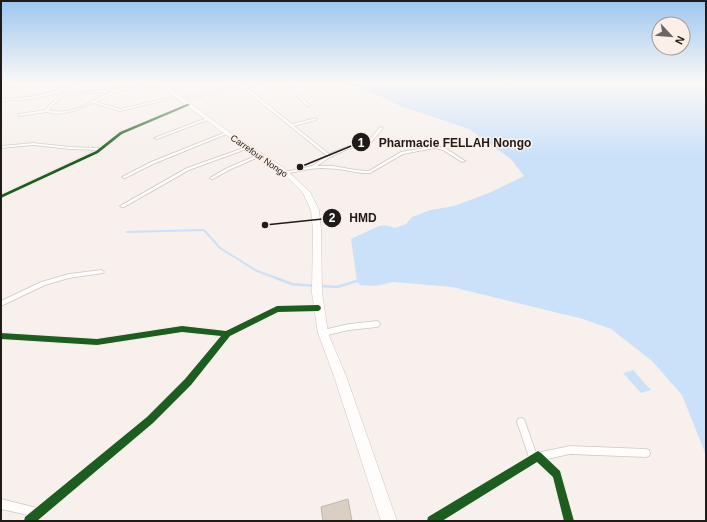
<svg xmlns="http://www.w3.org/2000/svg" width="707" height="522" viewBox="0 0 707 522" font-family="Helvetica,sans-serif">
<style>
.water{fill:#cbe1f9}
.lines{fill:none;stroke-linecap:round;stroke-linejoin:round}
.stream-far1{stroke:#cbe1f9;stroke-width:2}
.stream{stroke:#cbe1f9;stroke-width:2.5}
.building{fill:#dccec0;stroke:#bbb7b3}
.street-casing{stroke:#cdc8c5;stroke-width:1.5}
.secondary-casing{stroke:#cdc8c5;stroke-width:2}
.primary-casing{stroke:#cdc8c5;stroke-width:1}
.street{fill:#fefdfc;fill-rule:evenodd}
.secondary{fill:#fefdfc;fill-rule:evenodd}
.primary{fill:#fefdfc;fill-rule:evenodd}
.cycleway-casing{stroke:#fbefe8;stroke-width:2}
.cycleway{fill:#1b5e20;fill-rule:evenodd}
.labels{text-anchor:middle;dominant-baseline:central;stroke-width:3;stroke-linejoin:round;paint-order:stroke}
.far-street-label{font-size:9px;fill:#201b19;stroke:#fbefe8}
.leader{fill:none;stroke:#201b19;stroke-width:1.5}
.callout-dot{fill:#201b19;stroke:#fbefe8;stroke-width:1.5}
.mark-label{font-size:12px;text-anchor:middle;font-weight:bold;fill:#fff}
.callout-label{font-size:12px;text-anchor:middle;font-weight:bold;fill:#201b19;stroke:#fbefe8;stroke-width:3;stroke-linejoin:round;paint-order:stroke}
</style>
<rect width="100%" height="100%" fill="#f7f0ec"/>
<path class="water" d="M 345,82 L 706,82 L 706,455 L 682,395 L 652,361 L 611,329 L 583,319 L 452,287 L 393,282 L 375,286 L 360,285 L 357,281 L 351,239 L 379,226 L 385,225 L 395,228 L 406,224 L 412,217 L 431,210 L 454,206 L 489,193 L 524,176 L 511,159 L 469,129 L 400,106 L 379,96 Z
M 633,370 L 651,390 L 641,393 L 623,373 Z"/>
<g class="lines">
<path class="stream-far1" d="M 127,232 L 204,230 L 220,248 L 257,271 L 279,279"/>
<path class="stream" d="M 276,278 L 292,284 L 315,286
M 321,286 L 337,287 L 357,281"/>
</g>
<path class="building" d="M 348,499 L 352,521 L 323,521 L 321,507 Z"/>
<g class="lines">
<defs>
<path id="street" d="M 76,82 L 80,82 L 58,92 L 66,94 L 161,84 L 162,85 L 116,91 L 116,92 L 96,102 L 120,109 L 177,96 L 178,97 L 120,111 L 93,103 L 74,111 L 64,113 L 55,114 L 47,112 L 20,116 L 19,116 L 19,114 L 46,110 L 49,105 L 62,95 L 57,94 L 57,93 L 32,99 L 1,101 L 1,99 C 28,99 52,94 76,82 ZM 113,91 L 93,101 L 91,101 L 90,103 C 76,109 64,114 49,110 L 51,107 L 64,95 Z
M 242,82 L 244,82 L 244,86 L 262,82 L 270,82 L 246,87 L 292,124 L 316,118 L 316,120 L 294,126 L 329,154 L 346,147 L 367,143 L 380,127 L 383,128 L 369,145 L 348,149 L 330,157 L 317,166 L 333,166 L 356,170 L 369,171 L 401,152 L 435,146 L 445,148 L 465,161 L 462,162 L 443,150 L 435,148 L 403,154 L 370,173 L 361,173 L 338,169 L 321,168 L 309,169 L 285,174 L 285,172 L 312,166 L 327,156 L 243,88 L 179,100 L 178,99 L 242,86 Z
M 287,82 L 290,82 L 293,89 L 309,104 L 309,106 L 307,106 L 291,90 Z
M 187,104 L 190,105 L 122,134 L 98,153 L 1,198 L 1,195 L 97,150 L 70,149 L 33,145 L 1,148 L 1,146 L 33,143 L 70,147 L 99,148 L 120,132 Z
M 207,118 L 210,119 L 157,139 L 154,138 Z
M 226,132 L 229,133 L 153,164 L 125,178 L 124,178 L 122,177 L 151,162 Z
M 249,146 L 252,147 L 189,170 L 124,207 L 122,207 L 120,206 L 187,168 Z
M 260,154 L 263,155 L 229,170 L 213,179 L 211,179 L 210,178 L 227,168 Z
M 101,270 L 103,271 L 104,272 L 103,273 L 69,278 L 45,285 L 1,306 L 1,301 L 41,282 L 69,274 Z
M 318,306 L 320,306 L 321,308 L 320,310 L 318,310 L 278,311 L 229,336 L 191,384 L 153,423 L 36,521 L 24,521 L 28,515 L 1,509 L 1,499 L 37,508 L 147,417 L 185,380 L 221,336 L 182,332 L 97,345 L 1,339 L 1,333 L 97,339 L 182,326 L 226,331 L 277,307 Z
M 377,321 L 379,322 L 380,324 L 379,326 L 377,327 L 349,330 L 323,336 L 321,335 L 320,333 L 321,331 L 323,330 L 349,324 Z
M 521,418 L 524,419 L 536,453 L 570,446 L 646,449 L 649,450 L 650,453 L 649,456 L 646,457 L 570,454 L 547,459 L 560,471 L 574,521 L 564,521 L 553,476 L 537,461 L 441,521 L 427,521 L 429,518 L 529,457 L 517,422 L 518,419 Z"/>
<path id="secondary" d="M 13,82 L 20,82 L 1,89 L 1,87 Z"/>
<path id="primary" d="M 155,82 L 161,82 L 229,132 L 284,168 L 310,192 L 319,210 L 321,230 L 322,293 L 328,333 L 346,376 L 397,521 L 381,521 L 334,376 L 318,333 L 312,293 L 313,230 L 311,210 L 303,193 L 280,170 L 225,134 Z"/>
</defs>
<use href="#street" class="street-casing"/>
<use href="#secondary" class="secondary-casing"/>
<use href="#primary" class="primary-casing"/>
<use href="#street" class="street"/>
<use href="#secondary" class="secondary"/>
<use href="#primary" class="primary"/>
<defs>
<path id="cycleway" d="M 187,104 L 190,105 L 122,134 L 98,153 L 1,198 L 1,195 L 96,151 L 120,132 Z
M 318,305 L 320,306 L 321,308 L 320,310 L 318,311 L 278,312 L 230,336 L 191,385 L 153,423 L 37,521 L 24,521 L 25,517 L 147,417 L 185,379 L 221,336 L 182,332 L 97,345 L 1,339 L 1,333 L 97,339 L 182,326 L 226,331 L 277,306 Z
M 538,451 L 541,453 L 560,471 L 574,521 L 564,521 L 553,477 L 537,462 L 442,521 L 427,521 L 428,517 Z"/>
</defs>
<use href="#cycleway" class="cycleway-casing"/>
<use href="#cycleway" class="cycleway"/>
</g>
<linearGradient id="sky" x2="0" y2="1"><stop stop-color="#9cc6ef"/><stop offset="0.53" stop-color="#fbf8f6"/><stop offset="1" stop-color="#fbf8f6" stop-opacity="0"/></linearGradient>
<rect width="707" height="156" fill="url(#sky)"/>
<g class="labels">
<g class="far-street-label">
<text transform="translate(259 156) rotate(35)">Carrefour Nongo</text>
</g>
</g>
<path class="leader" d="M300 167L361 142M265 225L332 218"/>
<g class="callout-dot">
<circle cx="300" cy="167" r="4"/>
<circle cx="265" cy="225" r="4"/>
<circle cx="361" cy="142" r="10"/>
<circle cx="332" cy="218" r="10"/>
</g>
<g class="mark-label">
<text x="361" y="147">1</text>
<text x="332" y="222">2</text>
</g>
<g class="callout-label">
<text x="455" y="147">Pharmacie FELLAH Nongo</text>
<text x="363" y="222">HMD</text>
</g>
<rect width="707" height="522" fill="none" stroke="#201b19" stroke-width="4"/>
<g transform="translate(671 36) rotate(116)"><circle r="19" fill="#fbefe8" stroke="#a39a95"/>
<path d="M0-3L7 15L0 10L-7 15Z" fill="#6b6663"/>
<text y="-6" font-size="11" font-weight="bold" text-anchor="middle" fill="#201b19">N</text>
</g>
</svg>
